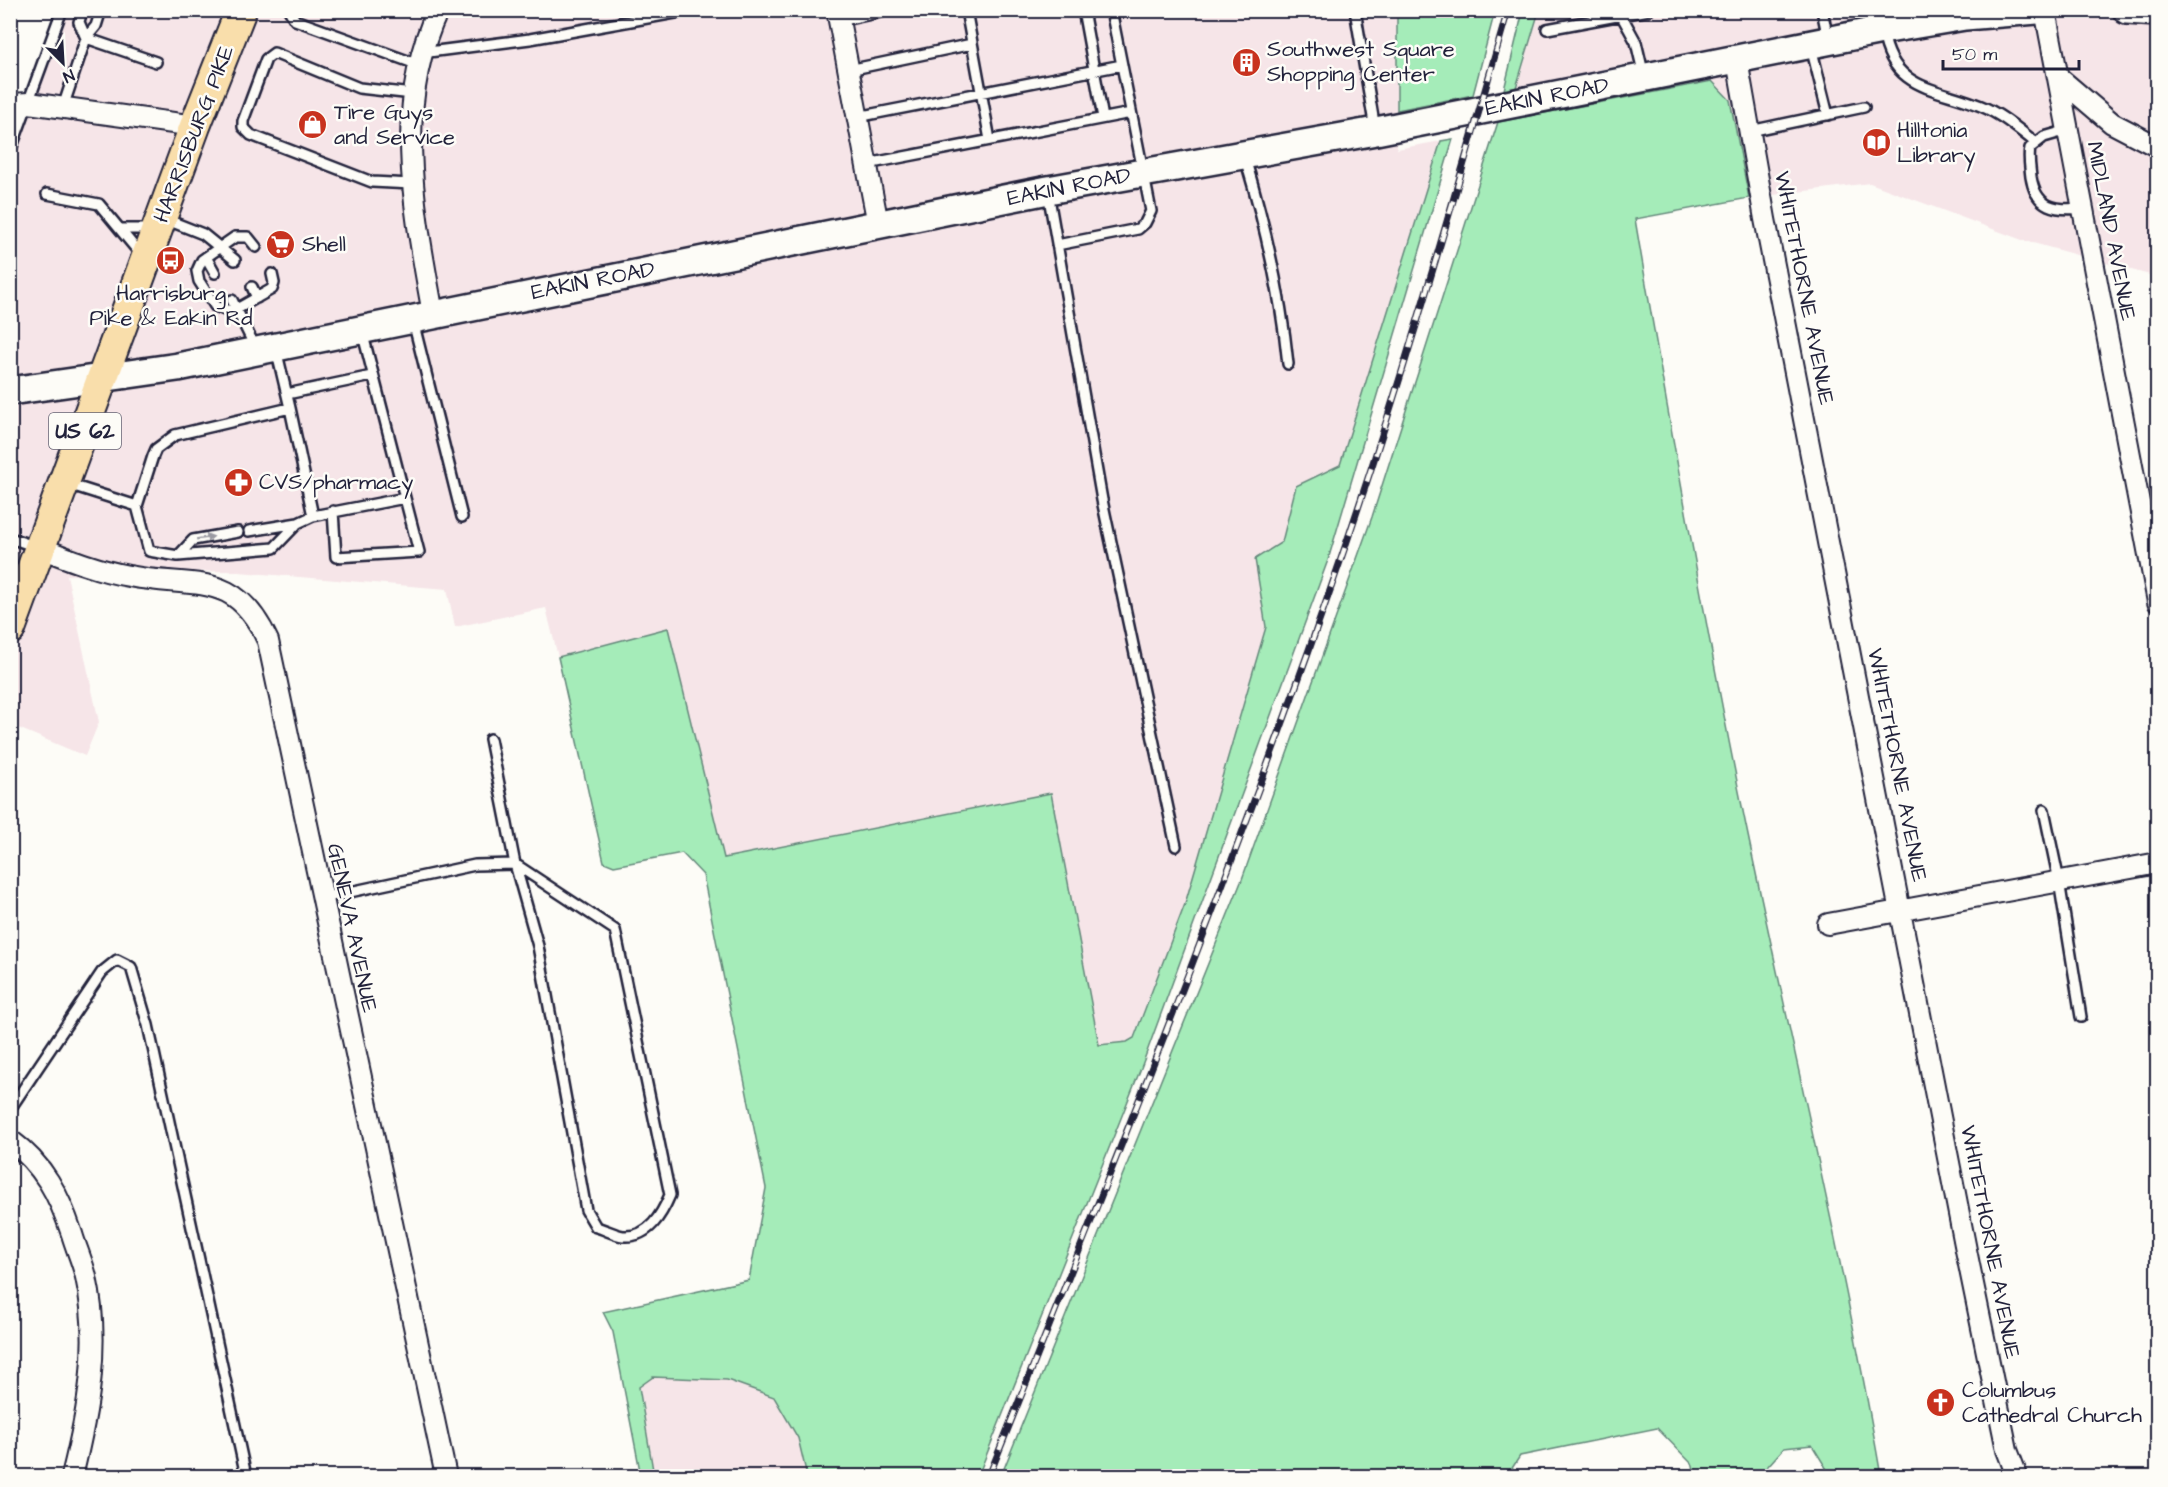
<svg xmlns="http://www.w3.org/2000/svg" width="2168" height="1487" viewBox="0 0 2168 1487" font-family="'Architects Daughter',sans-serif">
<style>
.built{fill:#f6e5e8}
.green{fill:#a5ecb9;stroke:#64877a;stroke-width:1.5}
.lines{fill:none;stroke-linecap:round;stroke-linejoin:round}
.lane-casing{stroke:#22223b;stroke-width:14}
.street-casing{stroke:#22223b;stroke-width:24}
.secondary-casing{stroke:#22223b;stroke-width:32}
.primary-casing{stroke:#22223b;stroke-width:34}
.lane{stroke:#fdfcf7;stroke-width:9}
.street{stroke:#fdfcf7;stroke-width:20}
.secondary{stroke:#fdfcf7;stroke-width:27}
.primary{stroke:#f9deab;stroke-width:30}
.rail-casing{stroke:#22223b;stroke-width:7}
.rail{stroke:#fdfcf7;stroke-width:4.5;stroke-dasharray:14;stroke-linecap:butt}
.oneway{fill:#9a9aa2}
.labels{text-anchor:middle;dominant-baseline:central;stroke-width:5;stroke-linejoin:round;paint-order:stroke}
.shield{fill:#fdfcf7;stroke:#646373;stroke-width:1.5}
.shield-label{font-size:21px;font-weight:bold;fill:#22223b}
.poi-label{font-size:22px;fill:#22223b;stroke:#fdfcf7;text-anchor:start}
.street-label{font-size:22px;fill:#22223b;stroke:#fdfcf7}
</style>
<rect width="100%" height="100%" fill="#fdfcf7"/>
<filter id="ink" filterUnits="userSpaceOnUse"><feTurbulence type="fractalNoise" baseFrequency=".0167" numOctaves="2"/><feDisplacementMap in="SourceGraphic" scale="12" xChannelSelector="R" yChannelSelector="G"/><feConvolveMatrix kernelMatrix="1 2 1 2 8 2 1 2 1" color-interpolation-filters="sRGB"/></filter>
<g filter="url(#ink)">
<path class="built" d="M 63,11 L 1397,11 L 1397,149 L 1441,141 L 1340,465 L 1296,486 L 1282,542 L 1255,559 L 1266,627 L 1185,904 L 1133,1038 L 1127,1042 L 1099,1046 L 1051,793 L 724,858 L 667,628 L 558,657 L 546,608 L 455,627 L 447,589 L 227,571 L 67,575 L 99,722 L 85,756 L 11,725 L 10,151 Z
M 1539,11 L 2157,11 L 2157,164 L 2148,162 L 2157,206 L 2157,277 L 2022,240 L 1870,183 L 1749,198 L 1730,100 L 1712,81 L 1519,119 L 1515,91 Z
M 652,1377 L 727,1380 L 774,1397 L 798,1438 L 807,1476 L 654,1476 L 638,1387 Z"/>
<path class="green" d="M 1397,11 L 1495,11 L 1473,95 L 1397,110 Z
M 1523,11 L 1539,11 L 1515,91 L 1503,94 Z
M 1712,81 L 1730,100 L 1749,198 L 1635,219 C 1669,420 1704,621 1745,821 C 1790,1039 1843,1257 1881,1476 L 1831,1476 L 1812,1445 L 1784,1448 L 1759,1476 L 1695,1476 L 1693,1465 L 1657,1428 L 1520,1456 L 1507,1476 L 1001,1476 L 1241,882 L 1372,517 L 1498,122 Z
M 1453,139 L 1328,560 L 1141,1068 L 978,1476 L 807,1476 L 798,1438 L 774,1397 L 727,1380 L 653,1377 L 639,1387 L 654,1476 L 641,1476 L 613,1332 L 603,1312 L 749,1280 L 766,1188 L 703,875 L 682,853 L 614,866 L 604,862 L 558,657 L 668,628 L 724,858 L 1051,793 L 1099,1045 L 1127,1042 L 1134,1038 L 1185,904 L 1266,627 L 1255,559 L 1282,542 L 1296,486 L 1340,465 L 1441,141 Z"/>
<g class="lines">
<defs>
<path id="lane" d="M 82,10 L 79,22 L 86,38 L 156,62
M 289,10 L 295,20 L 419,65
M 966,10 L 990,140
M 1083,10 L 1103,118
M 1355,10 L 1375,129
M 1822,10 L 1828,39
M 1619,11 L 1636,42 L 1644,76
M 839,21 L 890,10
M 1547,29 L 1649,10
M 1883,32 C 1893,91 1935,87 1981,106 C 2001,114 2018,129 2035,142
M 1811,47 L 1828,115
M 421,53 L 530,39 L 692,10
M 849,70 L 972,44
M 63,107 L 86,38 L 96,26 L 101,10
M 857,117 L 1122,65
M 2068,130 L 2044,137 L 2030,148 C 2028,157 2030,167 2031,177 C 2036,208 2055,211 2083,208
M 1750,131 L 1864,107
M 10,152 L 62,10
M 1245,158 C 1265,225 1281,294 1288,364
M 867,164 L 1131,113
M 412,184 L 372,182 L 251,135 L 243,127 L 243,121 L 266,59 L 274,53 L 359,88 L 413,94
M 1048,192 L 1102,500 L 1176,846
M 47,194 L 99,204 L 142,256
M 165,219 L 203,234 L 235,260
M 122,229 L 153,229
M 1057,245 L 1138,229 L 1145,223 L 1151,211 L 1111,10
M 256,247 L 248,237 L 235,237 L 202,260 L 197,271 L 199,281 L 215,306 L 225,310 L 237,309 L 272,289 L 274,283 L 272,274
M 206,257 L 215,273
M 252,287 L 257,298
M 232,300 L 256,349
M 413,321 L 462,517
M 287,394 L 372,376
M 290,408 L 313,516
M 68,484 L 137,506 L 149,551 L 178,556 L 274,548 L 298,523 L 313,516 L 405,498 L 362,331
M 137,506 L 153,456 L 156,449 L 175,435 L 290,408 L 276,349
M 333,511 L 336,557 L 419,552 L 405,498
M 249,531 L 298,523
M 10,538 L 37,547
M 178,556 L 193,540 L 238,532
M 2044,810 L 2059,881 L 2081,1017
M 322,898 L 475,865 L 515,864 L 615,930 L 670,1195 C 662,1214 649,1238 623,1236 C 615,1235 604,1229 596,1227 L 586,1210 L 538,946 L 515,864 L 490,739
M 10,1109 L 102,972 L 117,960 L 131,967 L 148,1025 L 246,1476"/>
<path id="street" d="M 837,10 L 878,224
M 2045,10 L 2158,602
M 1737,60 L 1765,219 L 1966,1250 L 2007,1450 L 2017,1476
M 2058,77 L 2112,123 L 2158,147
M 10,104 L 29,103 L 195,126
M 433,314 C 415,213 392,107 438,10
M 41,548 C 69,559 99,571 129,576 C 195,589 234,568 268,641 L 446,1476
M 1828,924 L 2158,863
M 10,1140 C 44,1165 59,1195 72,1234 C 76,1248 83,1263 86,1277 C 101,1343 88,1412 72,1476"/>
<path id="secondary" d="M 2127,10 L 2158,12
M 10,391 L 178,367 L 1048,190 L 1376,131 L 1882,30 L 1965,16 L 2037,10"/>
<path id="primary" d="M 10,629 L 195,126 L 241,10"/>
</defs>
<use href="#lane" class="lane-casing"/>
<use href="#street" class="street-casing"/>
<use href="#secondary" class="secondary-casing"/>
<use href="#primary" class="primary-casing"/>
<use href="#lane" class="lane"/>
<use href="#street" class="street"/>
<use href="#secondary" class="secondary"/>
<use href="#primary" class="primary"/>
<defs>
<path id="rail" d="M 989,1476 C 1103,1191 1219,906 1321,616 C 1392,417 1450,213 1508,10"/>
</defs>
<use href="#rail" class="rail-casing"/>
<use href="#rail" class="rail"/>
</g>
<defs><path id="oneway-solid" d="M-6-.8H1V-3.2L6.5 0L1 3.2V.8H-6Z" transform="scale(1.5)"/></defs>
<use class="oneway" href="#oneway-solid" transform="translate(205 538) rotate(-9)"/>
</g>
<defs>
<symbol id="building-disc" viewBox="-11 -11 22 22"><circle r="9.5" fill="#c8321e" stroke="#fdfcf7"/><path d="M-4-6H4V6H1V3H-1V6H-4ZM-2.5-4.3h1.7v1.8h-1.7ZM.8-4.3h1.7v1.8H.8ZM-2.5-1h1.7V.8h-1.7ZM.8-1h1.7V.8H.8Z" fill="#fff"/></symbol>
<symbol id="shop-disc" viewBox="-11 -11 22 22"><circle r="9.5" fill="#c8321e" stroke="#fdfcf7"/><path d="M-5-2.5h2.3a2.7 3.5 0 0 1 5.4 0H5L5.5 6h-11ZM-1.5-2.5h3a1.5 2.3 0 0 0-3 0Z" fill="#fff"/></symbol>
<symbol id="library-disc" viewBox="-11 -11 22 22"><circle r="9.5" fill="#c8321e" stroke="#fdfcf7"/><path d="M-6-4Q-3-5.5-.7-3.5V5Q-3 3-6 4ZM6-4Q3-5.5 .7-3.5V5Q3 3 6 4Z" fill="#fff"/></symbol>
<symbol id="supermarket-disc" viewBox="-11 -11 22 22"><circle r="9.5" fill="#c8321e" stroke="#fdfcf7"/><path d="M-6-5.5h2.5l.6 2H6L4.5 2H-2.5L-4.4-4H-6ZM-1.5 3.2a1.3 1.3 0 1 0 .1 0ZM3 3.2a1.3 1.3 0 1 0 .1 0Z" fill="#fff"/></symbol>
<symbol id="bus-disc" viewBox="-11 -11 22 22"><circle r="9.5" fill="#c8321e" stroke="#fdfcf7"/><path d="M-5-6H5V4H4V6H2V4H-2V6H-4V4H-5ZM-3.5-4V0h7V-4ZM-3.5 1.2v1.5H-2V1.2ZM2 1.2v1.5H3.5V1.2Z" fill="#fff"/></symbol>
<symbol id="pharmacy-disc" viewBox="-11 -11 22 22"><circle r="9.5" fill="#c8321e" stroke="#fdfcf7"/><path d="M-2-6h4v4h4v4h-4v4h-4v-4h-4v-4h4Z" fill="#fff"/></symbol>
<symbol id="church-disc" viewBox="-11 -11 22 22"><circle r="9.5" fill="#c8321e" stroke="#fdfcf7"/><path d="M-1.2-6h2.4v3.5h3.3v2.4h-3.3V6h-2.4V-.1h-3.3v-2.4h3.3Z" fill="#fff"/></symbol>
</defs>
<g fill-rule="evenodd">
<use href="#building-disc" x="1230" y="46" width="33" height="33"/>
<use href="#shop-disc" x="296" y="108" width="33" height="33"/>
<use href="#library-disc" x="1860" y="126" width="33" height="33"/>
<use href="#supermarket-disc" x="264" y="228" width="33" height="33"/>
<use href="#bus-disc" x="154" y="244" width="33" height="33"/>
<use href="#pharmacy-disc" x="222" y="466" width="33" height="33"/>
<use href="#church-disc" x="1924" y="1386" width="33" height="33"/>
</g>
<g class="labels">
<rect class="shield" x="49" y="413" width="72" height="36" rx="4.5"/>
<g class="shield-label">
<text x="85" y="431">US 62</text>
</g>
<g class="poi-label">
<text x="1267" y="49">Southwest Square<tspan x="1267" dy="25">Shopping Center</tspan></text>
<text x="334" y="112">Tire Guys<tspan x="334" dy="25">and Service</tspan></text>
<text x="1897" y="130">Hilltonia<tspan x="1897" dy="25">Library</tspan></text>
<text x="302" y="244">Shell</text>
<text x="171" y="293" text-anchor="middle">Harrisburg<tspan x="171" dy="25">Pike &amp; Eakin Rd</tspan></text>
<text x="259" y="482">CVS/pharmacy</text>
<text x="1962" y="1390">Columbus<tspan x="1962" dy="25">Cathedral Church</tspan></text>
</g>
<g class="street-label">
<text transform="translate(1547 97) rotate(-11)">EAKIN ROAD</text>
<text transform="translate(194 134) rotate(-69)">HARRISBURG PIKE</text>
<text transform="translate(1069 187) rotate(-11)">EAKIN ROAD</text>
<text transform="translate(2111 231) rotate(79)">MIDLAND AVENUE</text>
<text transform="translate(593 281) rotate(-11)">EAKIN ROAD</text>
<text transform="translate(1804 288) rotate(79)">WHITETHORNE AVENUE</text>
<text transform="translate(1897 765) rotate(79)">WHITETHORNE AVENUE</text>
<text transform="translate(352 928) rotate(78)">GENEVA AVENUE</text>
<text transform="translate(1990 1242) rotate(79)">WHITETHORNE AVENUE</text>
</g>
</g>
<rect width="2168" height="1487" fill="none" stroke="#fdfcf7" stroke-width="36"/>
<rect x="18" y="18" width="2132" height="1451" fill="none" stroke="#22223b" stroke-width="2" filter="url(#ink)"/>
<g transform="translate(63 63) rotate(156)" stroke="#fdfcf7" stroke-width="4.5" paint-order="stroke">
<path d="M0-4.5L10 22L0 15L-10 22Z" fill="#22223b"/>
<text y="-9" font-size="16" font-weight="bold" text-anchor="middle" fill="#22223b">N</text>
</g>
<path d="M1943 60v9h136v-9" fill="none" stroke="#22223b" stroke-width="3"/>
<text x="1952" y="60" font-size="18" fill="#22223b" stroke="#fdfcf7" stroke-width="4.5" paint-order="stroke">50 m</text>
</svg>
